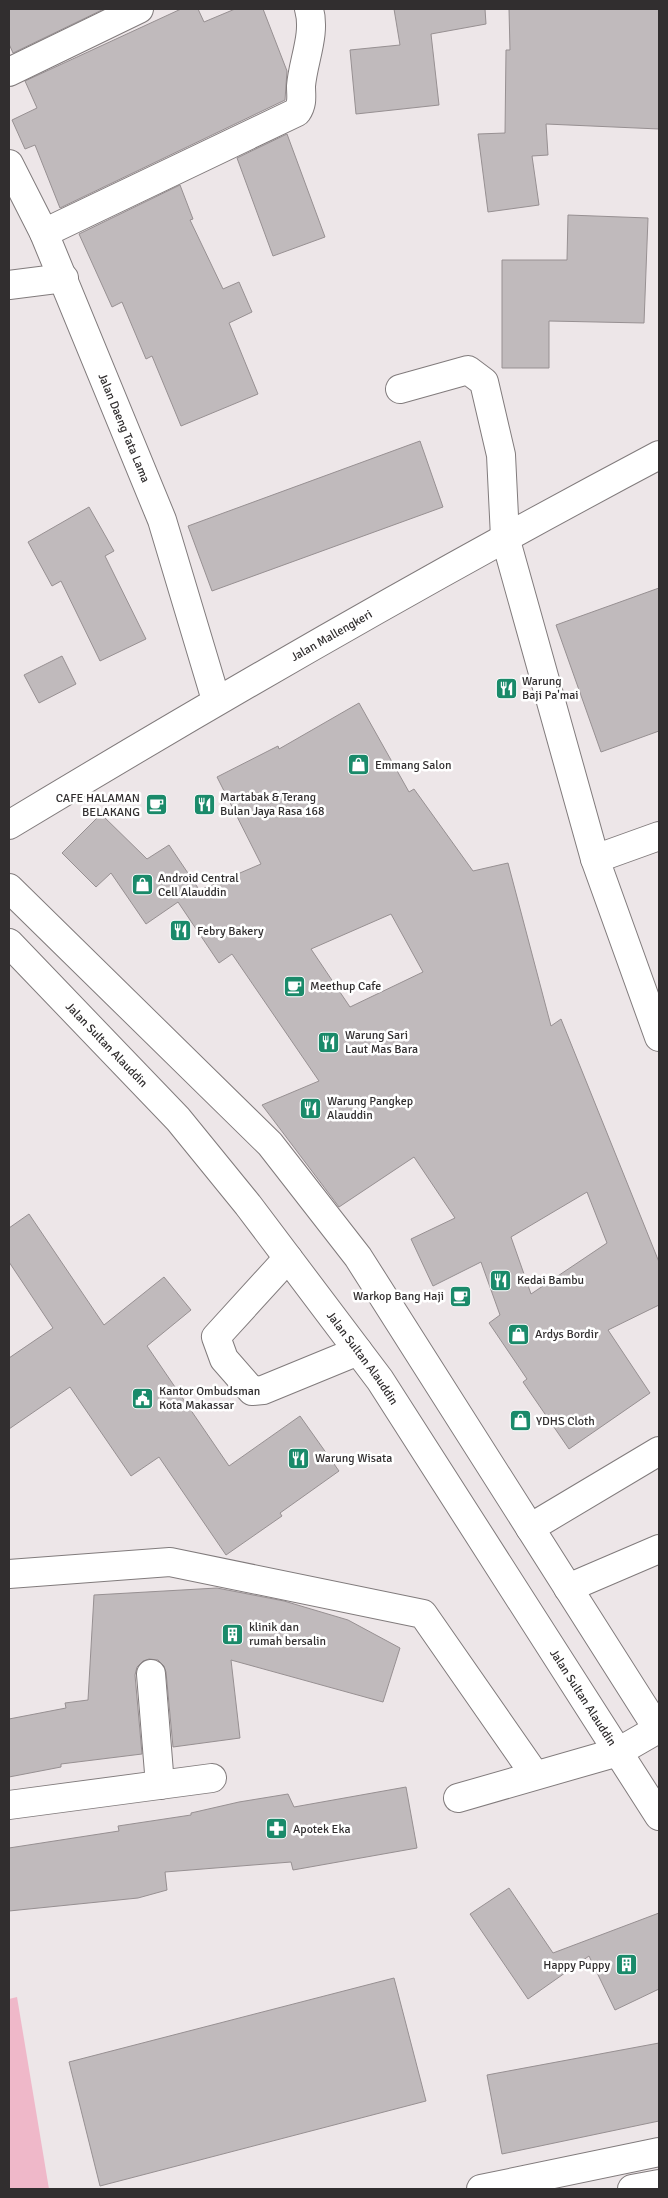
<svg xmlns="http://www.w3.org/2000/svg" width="668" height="2198" viewBox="0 0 668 2198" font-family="Signika,sans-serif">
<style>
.green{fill:#efb8c9}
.building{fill:#c0babc;stroke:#979092;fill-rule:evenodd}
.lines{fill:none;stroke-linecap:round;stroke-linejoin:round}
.minor-casing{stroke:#817b7c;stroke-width:30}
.major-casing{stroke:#817b7c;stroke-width:30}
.highway-casing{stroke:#817b7c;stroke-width:30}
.minor{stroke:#fff;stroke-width:28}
.major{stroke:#fff;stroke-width:28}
.highway{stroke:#fff;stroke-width:28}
.labels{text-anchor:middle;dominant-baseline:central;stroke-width:5;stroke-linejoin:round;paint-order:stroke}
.street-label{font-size:12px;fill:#312e2f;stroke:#fff}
.poi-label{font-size:12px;fill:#312e2f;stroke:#fff;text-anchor:start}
</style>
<rect width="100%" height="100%" fill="#ede6e8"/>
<path class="green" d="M 17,1997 L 49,2189 L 9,2189 L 9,1999 Z"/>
<path class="building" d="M 9,9 L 104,9 L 13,53 L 9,44 Z
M 181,9 L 198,9 L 204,22 L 235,9 L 263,9 L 287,71 L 285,100 L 60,208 L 35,145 L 25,149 L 12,120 L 37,108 L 25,81 Z
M 394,9 L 485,9 L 486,24 L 431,34 L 439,105 L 356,114 L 350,50 L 400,45 Z
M 509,9 L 659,9 L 659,129 L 546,124 L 548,155 L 532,156 L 539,205 L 488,212 L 478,134 L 505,133 L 506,50 L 510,50 Z
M 287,134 L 325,237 L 273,256 L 237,158 Z
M 180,185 L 193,219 L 190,220 L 223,289 L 239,282 L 252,312 L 229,323 L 258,394 L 181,426 L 152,356 L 146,359 L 122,302 L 112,307 L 79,234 Z
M 568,215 L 648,218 L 644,323 L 549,321 L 549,368 L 502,368 L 502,260 L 567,260 Z
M 420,441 L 443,507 L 212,591 L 188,526 Z
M 89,507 L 114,551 L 105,556 L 146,639 L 100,661 L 61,581 L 52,586 L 28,542 Z
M 659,588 L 659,731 L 601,752 L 556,625 Z
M 62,656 L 76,684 L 39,703 L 24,675 Z
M 359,703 L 409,792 L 414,789 L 473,871 L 508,863 L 551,1026 L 561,1019 L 659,1262 L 659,1305 L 608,1330 L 650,1393 L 569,1449 L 523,1382 L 527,1379 L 489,1323 L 500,1315 L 481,1262 L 433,1286 L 411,1239 L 455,1218 L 414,1157 L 339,1207 L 262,1105 L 319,1081 L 232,954 L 219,963 L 178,902 L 146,924 L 111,873 L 96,887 L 62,853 L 101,814 L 147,859 L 169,845 L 198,888 L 186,896 L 261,864 L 217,777 L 278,746 L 279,749 ZM 391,914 L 423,972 L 350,1007 L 311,949 ZM 587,1192 L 607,1243 L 531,1294 L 511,1237 Z
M 29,1214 L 104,1325 L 164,1277 L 191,1310 L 147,1346 L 229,1466 L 300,1416 L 339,1471 L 280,1513 L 282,1516 L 226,1555 L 159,1457 L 131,1476 L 70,1387 L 9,1429 L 9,1358 L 53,1328 L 9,1262 L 9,1228 Z
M 217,1588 L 284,1601 L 348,1620 L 400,1648 L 383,1702 L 231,1660 L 240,1738 L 173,1747 L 166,1672 L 164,1666 L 158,1660 L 149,1659 L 143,1661 L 137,1667 L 135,1675 L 142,1754 L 61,1764 L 61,1767 L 9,1777 L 9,1719 L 66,1708 L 65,1703 L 88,1700 L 94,1595 Z
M 406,1787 L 417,1848 L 293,1870 L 291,1862 L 165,1872 L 167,1890 L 138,1898 L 9,1911 L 9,1848 L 119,1831 L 118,1826 L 191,1815 L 191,1813 L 239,1802 L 288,1794 L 294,1807 Z
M 509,1888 L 553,1953 L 659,1913 L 659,1989 L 615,2010 L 589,1956 L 528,1999 L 470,1914 Z
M 394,1978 L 426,2101 L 100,2186 L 69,2062 Z
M 659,2043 L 659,2121 L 502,2154 L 487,2075 Z"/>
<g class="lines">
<defs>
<g id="minor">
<path d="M 9,72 L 139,9"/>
<path id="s1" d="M 9,164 L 44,233 L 162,520 L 216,700"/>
<path d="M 44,233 L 297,112 C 303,103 301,96 301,86 C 303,61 316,34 309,9"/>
<path d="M 9,285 L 64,278"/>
<path d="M 400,389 L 468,370 L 484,382 L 501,455 L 505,537 L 595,859 L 659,1037"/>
<path d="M 595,859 L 659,836"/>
<path d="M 288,1258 L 216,1337 L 224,1359 L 252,1391 L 263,1390 L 358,1351"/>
<path d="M 530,1528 L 659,1451"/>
<path d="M 9,1574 L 170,1562 L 423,1614 L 535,1775"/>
<path d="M 568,1588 L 659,1549"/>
<path d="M 151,1674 L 160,1785"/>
<path d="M 458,1798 L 618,1752"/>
<path d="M 9,1805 L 212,1778"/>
<path d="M 481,2189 L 659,2152"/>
<path d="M 632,2189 L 659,2184"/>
</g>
<g id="major">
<path id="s2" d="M 9,825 C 223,696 438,572 659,455"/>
</g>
<g id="highway">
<path d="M 9,888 L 270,1144 L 358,1257 L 659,1731"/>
<path id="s3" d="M 9,943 L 178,1119 L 248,1205 L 380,1380 L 659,1816"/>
<path d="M 618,1752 L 658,1729"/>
</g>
</defs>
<use href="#minor" class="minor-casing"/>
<use href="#major" class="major-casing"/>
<use href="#highway" class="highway-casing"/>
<use href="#minor" class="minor"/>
<use href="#major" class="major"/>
<use href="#highway" class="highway"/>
</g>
<defs>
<symbol id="restaurant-square" viewBox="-11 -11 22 22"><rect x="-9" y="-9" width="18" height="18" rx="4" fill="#1a8a6a" stroke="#fff"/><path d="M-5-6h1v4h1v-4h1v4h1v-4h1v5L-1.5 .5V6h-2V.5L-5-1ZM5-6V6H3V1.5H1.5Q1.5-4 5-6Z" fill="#fff"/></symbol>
<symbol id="shop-square" viewBox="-11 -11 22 22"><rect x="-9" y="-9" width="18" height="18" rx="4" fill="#1a8a6a" stroke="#fff"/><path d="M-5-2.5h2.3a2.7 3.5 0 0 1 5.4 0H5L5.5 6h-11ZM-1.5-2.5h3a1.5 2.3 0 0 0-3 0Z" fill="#fff"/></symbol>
<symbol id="cafe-square" viewBox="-11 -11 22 22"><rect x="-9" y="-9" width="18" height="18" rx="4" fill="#1a8a6a" stroke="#fff"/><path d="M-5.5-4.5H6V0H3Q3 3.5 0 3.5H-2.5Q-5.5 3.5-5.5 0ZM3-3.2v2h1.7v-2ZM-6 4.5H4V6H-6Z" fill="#fff"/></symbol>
<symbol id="civic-square" viewBox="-11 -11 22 22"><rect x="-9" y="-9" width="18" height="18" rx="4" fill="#1a8a6a" stroke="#fff"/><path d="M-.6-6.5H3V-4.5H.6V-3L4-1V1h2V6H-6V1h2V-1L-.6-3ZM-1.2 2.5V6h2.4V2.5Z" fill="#fff"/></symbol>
<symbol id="building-square" viewBox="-11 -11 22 22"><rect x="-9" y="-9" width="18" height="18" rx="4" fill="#1a8a6a" stroke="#fff"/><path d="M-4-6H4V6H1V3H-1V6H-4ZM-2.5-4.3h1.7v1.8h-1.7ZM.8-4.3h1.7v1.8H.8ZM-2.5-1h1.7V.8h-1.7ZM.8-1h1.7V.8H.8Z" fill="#fff"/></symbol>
<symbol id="pharmacy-square" viewBox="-11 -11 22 22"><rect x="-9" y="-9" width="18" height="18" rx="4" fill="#1a8a6a" stroke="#fff"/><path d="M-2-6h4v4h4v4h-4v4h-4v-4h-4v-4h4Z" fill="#fff"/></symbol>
</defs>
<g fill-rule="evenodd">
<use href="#restaurant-square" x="494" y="676" width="25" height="25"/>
<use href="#shop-square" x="346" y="752" width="25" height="25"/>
<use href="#restaurant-square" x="192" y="792" width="25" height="25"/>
<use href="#cafe-square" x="144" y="792" width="25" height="25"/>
<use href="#shop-square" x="130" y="872" width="25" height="25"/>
<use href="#restaurant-square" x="168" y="918" width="25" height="25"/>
<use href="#cafe-square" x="282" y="974" width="25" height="25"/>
<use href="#restaurant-square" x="316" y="1030" width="25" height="25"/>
<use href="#restaurant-square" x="298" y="1096" width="25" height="25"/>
<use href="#restaurant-square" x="488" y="1268" width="25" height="25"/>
<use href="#cafe-square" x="448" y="1284" width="25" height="25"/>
<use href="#shop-square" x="506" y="1322" width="25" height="25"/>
<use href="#civic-square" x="130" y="1386" width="25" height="25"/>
<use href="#shop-square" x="508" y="1408" width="25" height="25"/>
<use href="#restaurant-square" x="286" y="1446" width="25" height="25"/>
<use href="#building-square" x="220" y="1622" width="25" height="25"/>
<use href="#pharmacy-square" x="264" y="1816" width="25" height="25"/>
<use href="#building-square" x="614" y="1952" width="25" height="25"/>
</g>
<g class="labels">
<g class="street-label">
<text stroke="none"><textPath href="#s1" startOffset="288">Jalan Daeng Tata Lama</textPath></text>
<text stroke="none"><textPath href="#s2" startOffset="374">Jalan Mallengkeri</textPath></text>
<text stroke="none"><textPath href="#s3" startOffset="141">Jalan Sultan Alauddin</textPath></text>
<text stroke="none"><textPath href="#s3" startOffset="546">Jalan Sultan Alauddin</textPath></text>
<text stroke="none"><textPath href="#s3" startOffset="951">Jalan Sultan Alauddin</textPath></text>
</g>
<g class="poi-label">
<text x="522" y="681">Warung<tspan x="522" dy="14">Baji Pa'mai</tspan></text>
<text x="375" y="765">Emmang Salon</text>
<text x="220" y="797">Martabak &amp; Terang<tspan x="220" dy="14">Bulan Jaya Rasa 168</tspan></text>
<text x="140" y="798" text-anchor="end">CAFE HALAMAN<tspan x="140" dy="14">BELAKANG</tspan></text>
<text x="158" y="878">Android Central<tspan x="158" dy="14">Cell Alauddin</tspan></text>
<text x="197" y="931">Febry Bakery</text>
<text x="310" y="986">Meethup Cafe</text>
<text x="345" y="1035">Warung Sari<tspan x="345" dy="14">Laut Mas Bara</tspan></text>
<text x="327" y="1101">Warung Pangkep<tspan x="327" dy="14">Alauddin</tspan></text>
<text x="517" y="1280">Kedai Bambu</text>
<text x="444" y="1296" text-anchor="end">Warkop Bang Haji</text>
<text x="535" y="1334">Ardys Bordir</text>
<text x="159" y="1391">Kantor Ombudsman<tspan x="159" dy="14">Kota Makassar</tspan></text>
<text x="536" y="1421">YDHS Cloth</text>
<text x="315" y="1458">Warung Wisata</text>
<text x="249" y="1627">klinik dan<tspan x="249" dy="14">rumah bersalin</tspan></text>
<text x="293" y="1829">Apotek Eka</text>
<text x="610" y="1965" text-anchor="end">Happy Puppy</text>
</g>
</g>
<rect width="668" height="2198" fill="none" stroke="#312e2f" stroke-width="20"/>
</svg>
